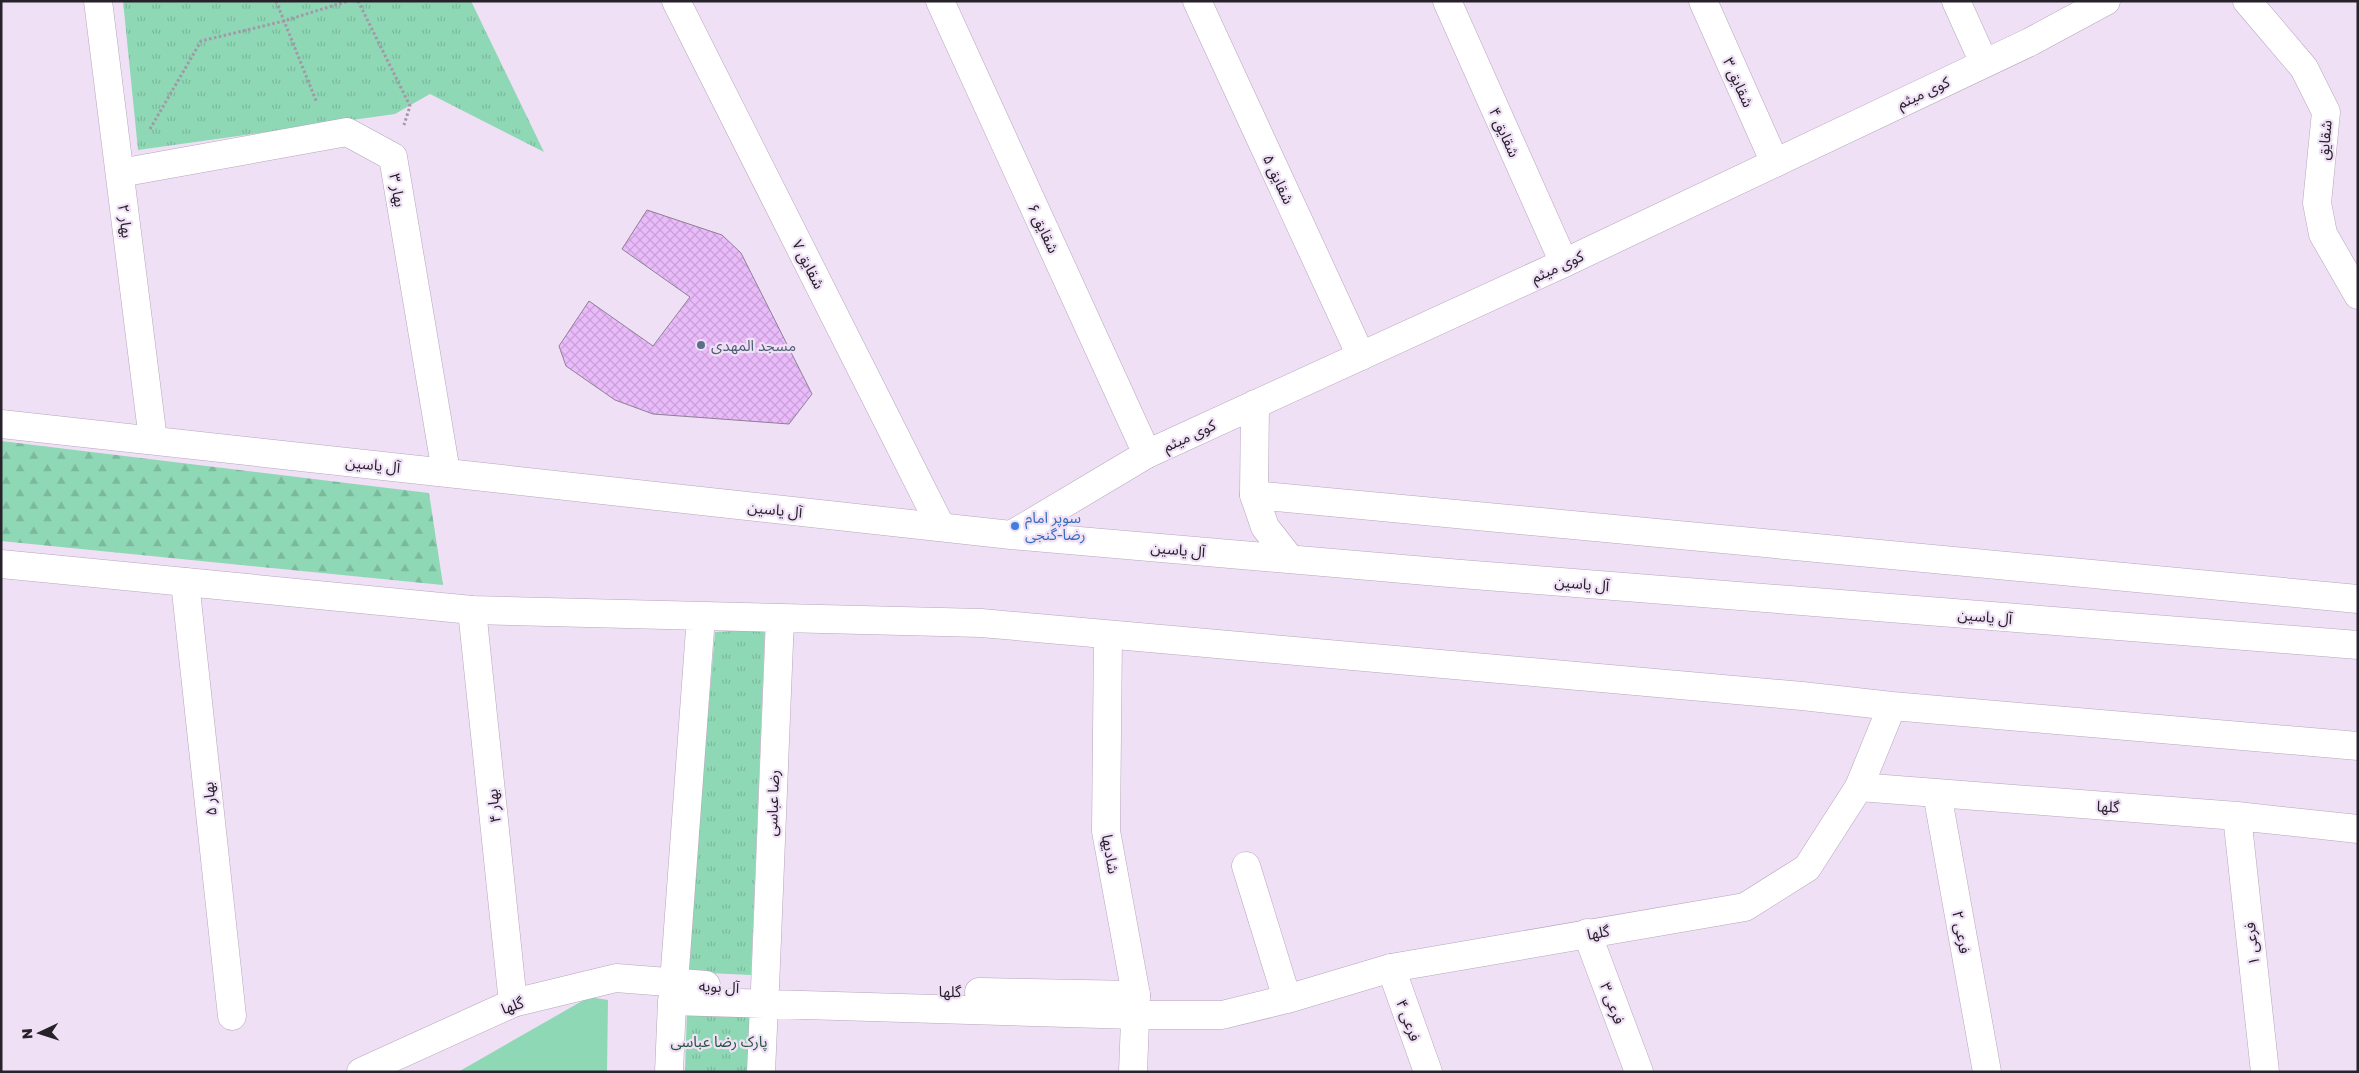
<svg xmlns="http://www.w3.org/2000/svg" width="2359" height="1073" viewBox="0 0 2359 1073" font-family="'Golos Text','Noto Sans Arabic',sans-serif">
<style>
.grass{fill:#8fd8b5}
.forest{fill:url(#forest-firs)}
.park{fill:url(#park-tufts)}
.building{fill:url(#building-cross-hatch);stroke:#8f8094}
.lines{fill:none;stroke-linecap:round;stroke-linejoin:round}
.street-casing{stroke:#b5a6bb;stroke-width:29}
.secondary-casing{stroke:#b5a6bb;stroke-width:29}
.path{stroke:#a397a8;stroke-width:3;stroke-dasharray:2.5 2.5;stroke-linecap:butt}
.street{stroke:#fff;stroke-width:28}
.secondary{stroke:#fff;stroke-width:28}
.service-dot{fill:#5c6f8a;stroke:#f0e0f6;stroke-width:2}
.shop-dot{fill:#3f7fe0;stroke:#f0e0f6;stroke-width:2}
.labels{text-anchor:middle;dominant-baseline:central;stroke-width:4.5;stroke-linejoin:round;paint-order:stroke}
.street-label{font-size:15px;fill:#27212a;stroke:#f0e0f6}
.service-label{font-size:15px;fill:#4e5e75;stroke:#f0e0f6;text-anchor:start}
.shop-label{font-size:15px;fill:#366cbe;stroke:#f0e0f6;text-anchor:start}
.park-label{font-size:15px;fill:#265540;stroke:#f0e0f6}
</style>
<defs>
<pattern id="forest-firs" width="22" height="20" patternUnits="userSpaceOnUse" patternTransform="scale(1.25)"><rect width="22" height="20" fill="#8fd8b5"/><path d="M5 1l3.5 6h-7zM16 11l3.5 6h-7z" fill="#7bb99c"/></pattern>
<pattern id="park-tufts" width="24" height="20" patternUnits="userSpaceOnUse" patternTransform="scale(1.25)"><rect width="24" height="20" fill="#8fd8b5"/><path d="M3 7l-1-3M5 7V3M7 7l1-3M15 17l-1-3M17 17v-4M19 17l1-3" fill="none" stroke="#7bb99c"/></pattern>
<pattern id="building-cross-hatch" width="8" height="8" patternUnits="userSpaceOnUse" patternTransform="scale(1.25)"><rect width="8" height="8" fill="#eabbfb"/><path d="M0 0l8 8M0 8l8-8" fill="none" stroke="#c9a0d7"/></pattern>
</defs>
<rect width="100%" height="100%" fill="#f0e0f6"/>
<path class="grass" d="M 589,997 L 608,1000 L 607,1072 L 458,1072 Z"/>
<path class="forest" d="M 1,441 L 429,493 L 443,585 L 1,541 Z"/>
<path class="park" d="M 123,1 L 471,1 L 544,152 L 430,94 L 395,114 L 138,150 Z
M 765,629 L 751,975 L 686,972 L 715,632 Z
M 687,1010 L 753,1010 L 750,1072 L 685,1072 Z"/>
<path class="building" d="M 647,210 L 722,235 L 741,253 L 812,394 L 789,424 L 653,414 L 615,400 L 566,366 L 559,346 L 589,301 L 653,346 L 690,297 L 622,249 Z"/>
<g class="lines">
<defs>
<path id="street" d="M 98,1 L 153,440
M 676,1 L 941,527
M 940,1 L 1147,454
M 1197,1 L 1361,356
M 1447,1 L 1564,263
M 1703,1 L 1775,163
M 1956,1 L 1984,63
M 2247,1 L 2304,68 L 2326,112 L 2317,203 L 2323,234 L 2358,295
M 120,173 L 347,132 L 393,157 L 446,472
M 1254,495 L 2358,599
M 185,582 L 232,1016
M 472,610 L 513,1003
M 1108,635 L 1106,831 L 1136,995 L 1133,1072
M 1859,787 L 2237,816 L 2358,829
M 1937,793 L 1987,1072
M 2237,816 L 2265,1072
M 1587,933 L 1639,1072
M 1391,968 L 1428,1072"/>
<path id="secondary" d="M 1255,404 L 1254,495 L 1265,527 L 1290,559
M 1,424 L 1011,535 L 1461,574 L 2358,645
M 1011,535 L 1147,454 L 1564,263 L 2030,42 L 2106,1
M 1,564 L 472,610 L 981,623 L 1802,696 L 1892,706 L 2358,746
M 674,983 L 701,616
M 765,988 L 780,618
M 979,992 L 1136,995
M 1287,999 L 1391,968 L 1745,907 L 1807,868 L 1859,787 L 1892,706
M 361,1072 L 513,1003 L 616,978 L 706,985
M 669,1072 L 672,1001 L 1135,1015 L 1222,1015 L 1287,999 L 1246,866
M 761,1072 L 764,1005"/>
</defs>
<use href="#street" class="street-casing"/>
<use href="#secondary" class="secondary-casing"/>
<path class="path" d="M 276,1 L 317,103
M 358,1 L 410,106 L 404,125
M 150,129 L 201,41 L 284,21 L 348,1"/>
<use href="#street" class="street"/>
<use href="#secondary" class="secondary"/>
</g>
<circle class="service-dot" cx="701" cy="345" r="5"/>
<circle class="shop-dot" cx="1015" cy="526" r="5"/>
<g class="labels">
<g class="street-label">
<text transform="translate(1739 82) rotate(66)">شقایق ۳</text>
<text transform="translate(1923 92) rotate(-25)">کوی میثم</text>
<text transform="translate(1505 132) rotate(66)">شقایق ۴</text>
<text transform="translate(2324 140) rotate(-85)">شقایق</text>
<text transform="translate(1279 179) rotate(65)">شقایق ۵</text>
<text transform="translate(398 190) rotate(80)">بهار ۳</text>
<text transform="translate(126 221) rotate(83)">بهار ۲</text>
<text transform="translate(1044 228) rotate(65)">شقایق ۶</text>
<text transform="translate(809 264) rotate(63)">شقایق ۷</text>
<text transform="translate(1557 266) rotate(-25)">کوی میثم</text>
<text transform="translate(1189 435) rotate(-25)">کوی میثم</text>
<text transform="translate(373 464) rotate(6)">آل یاسین</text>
<text transform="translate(775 509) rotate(6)">آل یاسین</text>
<text transform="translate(1178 549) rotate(5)">آل یاسین</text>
<text transform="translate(1582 583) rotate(5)">آل یاسین</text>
<text transform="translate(1985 616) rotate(5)">آل یاسین</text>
<text transform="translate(209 799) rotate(-96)">بهار ۵</text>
<text transform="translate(772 803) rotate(-88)">رضا عباسی</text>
<text transform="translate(493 806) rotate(-96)">بهار ۴</text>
<text transform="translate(2108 806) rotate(4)">گلها</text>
<text transform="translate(1111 854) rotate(80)">شادیها</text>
<text transform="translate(1598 932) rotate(-10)">گلها</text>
<text transform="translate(1962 932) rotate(80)">فرعی ۲</text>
<text transform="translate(2251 944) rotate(-96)">فرعی ۱</text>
<text transform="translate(719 986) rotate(3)">آل بویه</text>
<text transform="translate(950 991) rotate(1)">گلها</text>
<text transform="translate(1613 1003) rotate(69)">فرعی ۳</text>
<text transform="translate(512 1005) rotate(-20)">گلها</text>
<text transform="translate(1409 1020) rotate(70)">فرعی ۴</text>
</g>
<g class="service-label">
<text x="711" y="345">مسجد المهدی</text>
</g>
<g class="shop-label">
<text x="1025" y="517">سوپر امام<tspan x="1025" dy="17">رضا-گنجی</tspan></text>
</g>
<g class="park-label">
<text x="719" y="1041">پارک رضا عباسی</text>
</g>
</g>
<rect width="2359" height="1073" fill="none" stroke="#27212a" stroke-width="5"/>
<g transform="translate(40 1033) rotate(266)" stroke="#f0e0f6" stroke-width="4" paint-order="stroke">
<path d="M0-4L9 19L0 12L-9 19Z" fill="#27212a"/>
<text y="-8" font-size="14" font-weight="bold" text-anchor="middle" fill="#27212a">N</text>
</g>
</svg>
